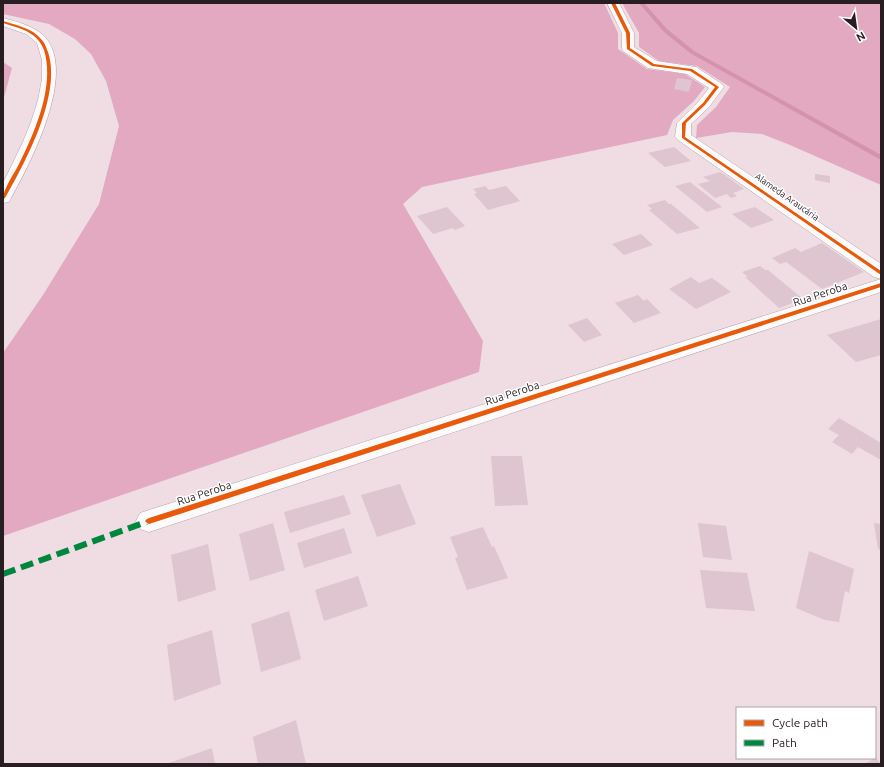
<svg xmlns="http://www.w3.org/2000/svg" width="884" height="767" viewBox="0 0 884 767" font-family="Ubuntu,sans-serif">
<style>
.forest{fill:#e2a9c0}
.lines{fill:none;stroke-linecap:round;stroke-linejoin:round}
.stream{fill:#d492ad;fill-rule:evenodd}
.building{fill:#dec5cf}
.minor-casing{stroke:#b3a5aa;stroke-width:1}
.secondary-casing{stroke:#b3a5aa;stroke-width:1}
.minor{fill:#fdfafb;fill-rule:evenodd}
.secondary{fill:#fdfafb;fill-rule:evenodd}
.quiet{stroke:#00873e;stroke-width:6;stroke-dasharray:13 6;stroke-linecap:butt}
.cycleway-casing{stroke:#fff;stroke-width:2}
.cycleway{fill:#e8590c;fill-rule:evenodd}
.labels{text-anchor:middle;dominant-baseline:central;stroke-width:3;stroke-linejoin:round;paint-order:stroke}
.far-street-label{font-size:9px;fill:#281d21;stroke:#fff}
.street-label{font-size:11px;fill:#281d21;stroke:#fff}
</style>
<rect width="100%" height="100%" fill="#efdde3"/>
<path class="forest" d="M 3,3 L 604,3 L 618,33 L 618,49 L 647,69 L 685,74 L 705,87 L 694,101 L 673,120 L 667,135 L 422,187 L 403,204 L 483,341 L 479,372 L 3,536 L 3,353 L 43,295 L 99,204 L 119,126 L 106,81 L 91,54 L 75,39 L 49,24 L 3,14 Z
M 622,3 L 881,3 L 881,185 L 790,145 L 762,134 L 732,132 L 696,138 L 697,125 L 716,107 L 730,87 L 697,66 L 659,61 L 639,47 L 639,33 Z
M 3,62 L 12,68 L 3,101 Z"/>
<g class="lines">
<path class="stream" d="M 639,3 L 644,3 L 667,29 L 694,51 L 881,155 L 881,160 L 690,53 L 663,31 Z"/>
</g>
<path class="building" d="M 677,78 L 692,80 L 689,92 L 674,89 Z
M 674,147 L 691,161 L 665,167 L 648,153 Z
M 720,172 L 725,175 L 744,189 L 733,193 L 737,196 L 731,198 L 727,194 L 715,198 L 698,184 L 710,181 L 703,177 Z
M 815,174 L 830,176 L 830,183 L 815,180 Z
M 690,182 L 722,207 L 707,212 L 675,186 Z
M 485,186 L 489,190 L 506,186 L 520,201 L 488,210 L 474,194 L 477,193 L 473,189 Z
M 665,200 L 669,204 L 671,204 L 700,228 L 677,234 L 649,210 L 652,209 L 647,205 Z
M 447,207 L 465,226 L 455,230 L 453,228 L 433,234 L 417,216 Z
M 755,207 L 774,220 L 751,228 L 732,214 Z
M 641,234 L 653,245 L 624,255 L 612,244 Z
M 822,243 L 864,272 L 822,289 L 786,262 L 780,264 L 772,258 L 795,248 L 801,252 Z
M 760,266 L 765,270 L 768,270 L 803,299 L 779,308 L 745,277 L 748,277 L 742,272 Z
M 691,277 L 699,283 L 712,278 L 731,292 L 696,309 L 669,289 Z
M 638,295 L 644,301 L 647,299 L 661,313 L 634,323 L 615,303 Z
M 587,318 L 602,335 L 584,342 L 568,325 Z
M 881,319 L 881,355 L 856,362 L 827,335 Z
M 839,418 L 881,443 L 881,460 L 858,447 L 852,454 L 832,442 L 839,435 L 828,429 Z
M 491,456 L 522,456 L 528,505 L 495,506 Z
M 400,484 L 416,524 L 377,537 L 361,495 Z
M 344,495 L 351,514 L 290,533 L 284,512 Z
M 273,523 L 285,570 L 250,581 L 239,534 Z
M 698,523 L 726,526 L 732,560 L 703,557 Z
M 874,523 L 881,524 L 881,550 L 878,549 Z
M 483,527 L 492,547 L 494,546 L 508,578 L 467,590 L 455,558 L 458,557 L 450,537 Z
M 344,528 L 352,553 L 304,568 L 297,543 Z
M 208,544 L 216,590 L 178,602 L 171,555 Z
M 809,551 L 854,569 L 849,593 L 845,591 L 839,622 L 825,620 L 796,608 Z
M 700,570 L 747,573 L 755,611 L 706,608 Z
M 358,576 L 368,606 L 324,621 L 315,590 Z
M 289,611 L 301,659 L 261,672 L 251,624 Z
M 212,630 L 221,684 L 174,701 L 167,645 Z
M 296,720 L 306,764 L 258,764 L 253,737 Z
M 212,748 L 215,764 L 166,764 Z
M 875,756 L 881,764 L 865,764 L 875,758 Z"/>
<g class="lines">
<defs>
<path id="minor" d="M 607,3 L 619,3 L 634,33 L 634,47 L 657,61 L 696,67 L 722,84 L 724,87 L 709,107 L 691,124 L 691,135 L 881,264 L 881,292 L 149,532 L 140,529 L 136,521 L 140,513 L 149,510 L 881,279 L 874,277 L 678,140 L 675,137 L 677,123 L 699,101 L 709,88 L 687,74 L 648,68 L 623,51 L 622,48 L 622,33 Z"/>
<path id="secondary" d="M 3,18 C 17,22 35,26 45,37 C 77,73 31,162 11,198 L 9,202 L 3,203 L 3,183 L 22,144 L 31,122 L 38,100 L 42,79 L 42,60 L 37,43 L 26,34 L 3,26 Z"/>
</defs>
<use href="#minor" class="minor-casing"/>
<use href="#secondary" class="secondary-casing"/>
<use href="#minor" class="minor"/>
<use href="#secondary" class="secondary"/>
<path class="quiet" d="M 3,574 L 149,521"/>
<defs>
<path id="cycleway" d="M 611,3 L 615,3 L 630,33 L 630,48 L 654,64 L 692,69 L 719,87 L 705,105 L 686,123 L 685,137 L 881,271 L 881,275 L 682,138 L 682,123 L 703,103 L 715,87 L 690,71 L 652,66 L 627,49 L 626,33 Z
M 3,21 C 16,25 32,28 41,39 C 45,43 46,47 48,52 C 62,94 26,161 5,198 L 3,199 C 3,189 14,174 19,164 C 35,132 55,86 44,50 C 42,46 41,43 38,40 C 30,30 15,27 3,23 Z
M 881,283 L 881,287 L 149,524 L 147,523 L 145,521 L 147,519 L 149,518 Z"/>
</defs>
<use href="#cycleway" class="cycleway-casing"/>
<use href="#cycleway" class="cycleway"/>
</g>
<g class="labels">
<g class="far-street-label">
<text transform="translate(787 197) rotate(35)">Alameda Araucária</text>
</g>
<g class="street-label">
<text transform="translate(820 294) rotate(-18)">Rua Peroba</text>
<text transform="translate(512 393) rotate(-18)">Rua Peroba</text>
<text transform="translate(204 493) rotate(-18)">Rua Peroba</text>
</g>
</g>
<rect width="884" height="767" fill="none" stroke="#281d21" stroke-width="8"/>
<rect x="736" y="707" width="140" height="52" fill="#ffffff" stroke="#a9a5a6"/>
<rect x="744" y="720" width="20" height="6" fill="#e8590c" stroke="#a9a5a6"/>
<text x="772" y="727" font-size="12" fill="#281d21">Cycle path</text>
<rect x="744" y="740" width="20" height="6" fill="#00873e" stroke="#a9a5a6"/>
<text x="772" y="747" font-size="12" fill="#281d21">Path</text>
<g transform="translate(856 28) rotate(151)" stroke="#ffffff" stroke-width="3" paint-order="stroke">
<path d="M0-3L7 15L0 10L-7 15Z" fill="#281d21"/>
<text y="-6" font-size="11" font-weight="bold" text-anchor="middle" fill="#281d21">N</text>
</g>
</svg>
